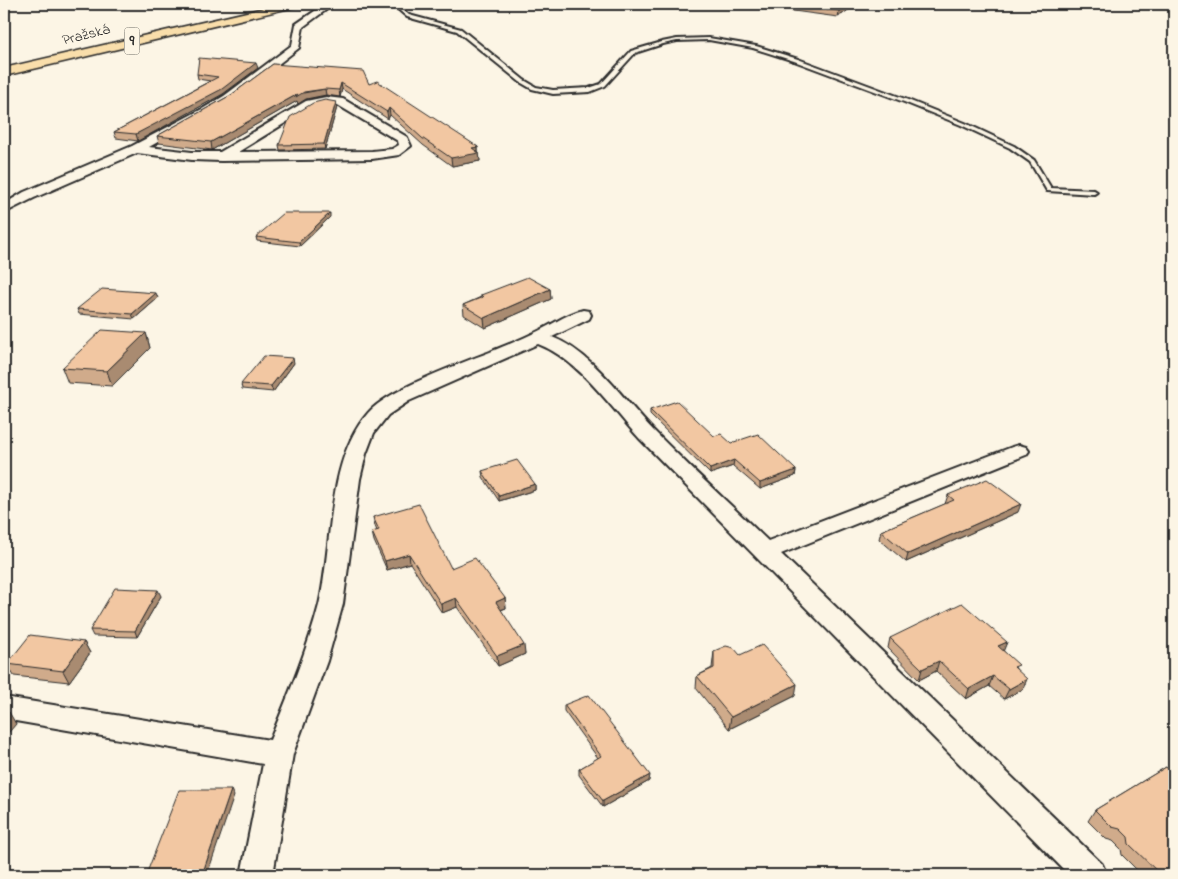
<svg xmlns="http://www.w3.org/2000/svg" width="1178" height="879" viewBox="0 0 1178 879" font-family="'Indie Flower',sans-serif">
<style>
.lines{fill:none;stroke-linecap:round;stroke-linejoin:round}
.service-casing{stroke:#2b2b2b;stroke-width:4}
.minor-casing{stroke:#2b2b2b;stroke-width:4}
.primary-casing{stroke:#2b2b2b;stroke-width:3}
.service{fill:#fcf5e5;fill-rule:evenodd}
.minor{fill:#fcf5e5;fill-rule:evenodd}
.primary{fill:#f9deab;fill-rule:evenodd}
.wall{fill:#d0ab8b;stroke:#2b2b2b}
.shaded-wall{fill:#a98b71;stroke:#2b2b2b}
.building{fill:#f2c7a2;stroke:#2b2b2b}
.labels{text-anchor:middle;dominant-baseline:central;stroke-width:4.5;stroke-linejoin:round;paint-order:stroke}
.far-street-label{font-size:15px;fill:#2b2b2b;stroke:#fcf5e5}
.shield{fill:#fcf5e5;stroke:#6a6863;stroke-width:1}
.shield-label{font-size:16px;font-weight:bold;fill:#2b2b2b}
</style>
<rect width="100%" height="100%" fill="#fcf5e5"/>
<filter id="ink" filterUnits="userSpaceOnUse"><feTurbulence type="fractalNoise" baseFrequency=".02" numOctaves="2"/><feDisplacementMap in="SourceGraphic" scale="10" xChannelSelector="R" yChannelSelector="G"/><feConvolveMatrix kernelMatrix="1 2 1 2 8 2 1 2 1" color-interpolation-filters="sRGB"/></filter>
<g filter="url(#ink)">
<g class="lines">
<defs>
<path id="service" d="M 392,4 L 396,4 L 409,15 L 461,29 L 524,80 L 536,87 L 553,90 L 589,88 L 601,84 L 631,51 L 662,42 L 677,39 L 709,38 L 756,46 L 798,59 L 908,100 L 965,123 L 1014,146 L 1034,160 L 1051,188 L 1094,190 L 1097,192 L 1094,194 L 1047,191 L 1030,162 L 1010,148 L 961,125 L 904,102 L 794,61 L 753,48 L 709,40 L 677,41 L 663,44 L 635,53 L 605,86 L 590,92 L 553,94 L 532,89 L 520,82 L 457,31 L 407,17 Z"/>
<path id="minor" d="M 325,4 L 334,4 L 303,27 L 299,48 L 232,100 L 149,147 L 192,152 L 220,152 L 306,101 L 326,97 L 343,99 L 407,137 L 411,146 L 399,155 L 372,159 L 221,161 L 192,160 L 137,153 L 34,198 L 4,213 L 4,204 L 24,192 L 132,146 L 204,108 L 224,96 L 292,45 L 296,24 ZM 326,103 L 336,104 L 398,141 L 399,145 L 392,149 L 372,151 L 238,152 L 313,106 Z
M 583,310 L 589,311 L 591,315 L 589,319 L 552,337 C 593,353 623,399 653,430 C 690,468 730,504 768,541 L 1012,447 L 1019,445 L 1026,447 L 1029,451 L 1026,455 L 781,554 L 1102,864 L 1107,875 L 1069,875 L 639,438 C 610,406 579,360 538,344 L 409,401 L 388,415 L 374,433 L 366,454 L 360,479 L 343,604 L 327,661 L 293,754 L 273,875 L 241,875 L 263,764 L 4,719 L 4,697 L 270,740 C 288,696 307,651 319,605 C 333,545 326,461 368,413 C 389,389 459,364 490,352 C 504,346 518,341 532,334 C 549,327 565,314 583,310 Z"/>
<path id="primary" d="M 281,4 L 300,4 L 294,7 L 4,76 L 4,68 Z"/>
</defs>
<use href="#service" class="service-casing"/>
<use href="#minor" class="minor-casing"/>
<use href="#primary" class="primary-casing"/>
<use href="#service" class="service"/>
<use href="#minor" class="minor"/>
<use href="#primary" class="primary"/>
</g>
<path class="wall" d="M 857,4 L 838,17 L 786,10 L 787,5 Z
M 273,64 L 369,84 L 478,147 L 478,152 L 479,153 L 480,161 L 452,166 L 423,145 L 390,115 L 388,119 L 342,89 L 340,97 L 326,95 L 306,99 L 298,104 L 297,101 L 212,150 L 159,143 L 157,136 L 231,95 Z
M 258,68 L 223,94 L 138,141 L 116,138 L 114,132 L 210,81 L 198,79 L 197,74 Z
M 336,102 L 337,107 L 325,149 L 280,150 L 279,145 Z
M 330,217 L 300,246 L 257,241 L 256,237 Z
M 550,289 L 551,299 L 485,328 L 464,315 L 463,305 L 481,297 L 481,295 Z
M 158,298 L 134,319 L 79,314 L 77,309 Z
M 146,333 L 150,348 L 112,386 L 68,383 L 62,368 Z
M 294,363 L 273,392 L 242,389 L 241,384 Z
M 650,410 L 796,470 L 795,476 L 760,489 L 733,466 L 710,474 L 650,415 Z
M 482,471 L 535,484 L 535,490 L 499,501 L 483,477 Z
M 948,495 L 1018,512 L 906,562 L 879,539 L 881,531 L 945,504 Z
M 373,517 L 451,568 L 505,598 L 506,608 L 501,610 L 525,654 L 498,666 L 457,607 L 442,613 L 410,563 L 387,570 L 374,541 L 372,532 L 377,531 L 375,526 Z
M 161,596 L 137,637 L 93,636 L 90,630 Z
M 890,638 L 1007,642 L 1003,650 L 1017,670 L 1023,689 L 1004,699 L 989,686 L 966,699 L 936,671 L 919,680 L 888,648 Z
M 84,642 L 90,653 L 69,682 L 14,676 L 7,664 Z
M 714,651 L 740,655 L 795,696 L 729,729 L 696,688 L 697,676 L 712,668 Z
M 564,705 L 649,781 L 603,807 L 579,775 L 579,769 L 598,758 L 564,711 Z
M 1166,767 L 1174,875 L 1142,875 L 1122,855 L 1121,849 L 1113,841 L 1106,839 L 1088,821 L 1095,810 Z"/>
<path class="shaded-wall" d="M 850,4 L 857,4 L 838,17 L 839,11 Z
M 256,63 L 258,68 L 223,94 L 138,141 L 136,134 Z
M 341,83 L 342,89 L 340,97 L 339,90 Z
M 325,89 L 326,95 L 306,99 L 298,104 L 297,101 L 212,150 L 211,142 L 298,94 Z
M 336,102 L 337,107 L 325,149 L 324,144 Z
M 389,108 L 390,115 L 388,119 L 387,112 Z
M 478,147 L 478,153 L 479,153 L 480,161 L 452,166 L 451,158 L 472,148 Z
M 330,213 L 330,217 L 300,246 L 299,242 Z
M 550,289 L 551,299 L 485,328 L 484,318 Z
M 156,293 L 158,298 L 134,319 L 132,314 Z
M 146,333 L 150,348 L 112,386 L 107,371 Z
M 293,358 L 294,363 L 273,392 L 271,386 Z
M 734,460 L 733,466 L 710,474 L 710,469 Z
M 796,470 L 795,476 L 760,489 L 760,483 Z
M 535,484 L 535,490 L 499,501 L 499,496 Z
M 1021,504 L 1018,512 L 906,562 L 908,554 Z
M 409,554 L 410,563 L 387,570 L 385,561 Z
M 158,590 L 161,596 L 137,637 L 135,631 Z
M 456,598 L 457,607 L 442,613 L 441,604 Z
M 505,598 L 506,608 L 497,611 L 496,602 Z
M 84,642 L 90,653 L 69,682 L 63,671 Z
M 1007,642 L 1003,652 L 998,646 Z
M 524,645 L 525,654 L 498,666 L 497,656 Z
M 939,661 L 936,671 L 919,680 L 922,669 Z
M 993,676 L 989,686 L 966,699 L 969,689 Z
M 1027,679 L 1023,689 L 1004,699 L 1009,689 Z
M 797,684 L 795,696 L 729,729 L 731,717 Z
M 9,712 L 16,724 L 4,738 L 4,718 Z
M 650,775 L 649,781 L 603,807 L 603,801 Z
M 231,790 L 234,796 L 207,875 L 202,875 Z"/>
<path class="building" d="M 790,4 L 850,4 L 839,11 L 787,5 Z
M 199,58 L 256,63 L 222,89 L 136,134 L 114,132 L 218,77 L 197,74 Z
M 273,64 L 363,71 L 369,84 L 377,81 L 478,147 L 472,148 L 479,153 L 451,158 L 422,138 L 389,108 L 387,112 L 341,83 L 339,90 L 325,89 L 304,92 L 296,97 L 298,94 L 211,142 L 157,136 L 231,95 Z
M 325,100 L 336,102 L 324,144 L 279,145 L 290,117 L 313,103 Z
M 284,213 L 330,213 L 299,242 L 256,237 Z
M 528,277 L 550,289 L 484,318 L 463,305 L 483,297 L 481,295 Z
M 102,289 L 156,293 L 132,314 L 77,309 Z
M 102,330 L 146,333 L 107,371 L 62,368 Z
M 264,356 L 293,358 L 271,386 L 241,384 Z
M 677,401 L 714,436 L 721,434 L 731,443 L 758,434 L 796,470 L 760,483 L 734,460 L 710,469 L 650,410 Z
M 517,460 L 535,484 L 499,496 L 482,471 Z
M 987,479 L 1021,504 L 908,554 L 881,531 L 954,500 L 948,495 Z
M 419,504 L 451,568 L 475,558 L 505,598 L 496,602 L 524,645 L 497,656 L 456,598 L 441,604 L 409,554 L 385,561 L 372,532 L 379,530 L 373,517 Z
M 115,588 L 158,590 L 135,631 L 90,630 Z
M 962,603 L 1007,642 L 998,646 L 1019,665 L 1014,667 L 1027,679 L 1009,689 L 993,676 L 969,689 L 939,661 L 922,669 L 890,638 Z
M 30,635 L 84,642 L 63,671 L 7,664 Z
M 762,645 L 797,684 L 731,717 L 697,676 L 714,668 L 714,651 L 726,646 L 734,648 L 740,655 Z
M 589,695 L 650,775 L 603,801 L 579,769 L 601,756 L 564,705 Z
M 4,711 L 9,712 L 4,718 Z
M 1166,767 L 1174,774 L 1174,875 L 1161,875 L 1129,844 L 1128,837 L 1120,829 L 1112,827 L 1095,810 Z
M 179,790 L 231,790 L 202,875 L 146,875 Z"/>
</g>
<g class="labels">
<g class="far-street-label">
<text transform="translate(86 35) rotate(-14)">Pražská</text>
</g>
<rect class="shield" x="124.5" y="27.5" width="15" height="27" rx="4"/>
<g class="shield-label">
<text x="132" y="41">9</text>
</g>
</g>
<rect width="1178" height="879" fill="none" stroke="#fcf5e5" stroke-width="20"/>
<rect x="10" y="10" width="1158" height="859" fill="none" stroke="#2b2b2b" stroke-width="2" filter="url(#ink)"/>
</svg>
